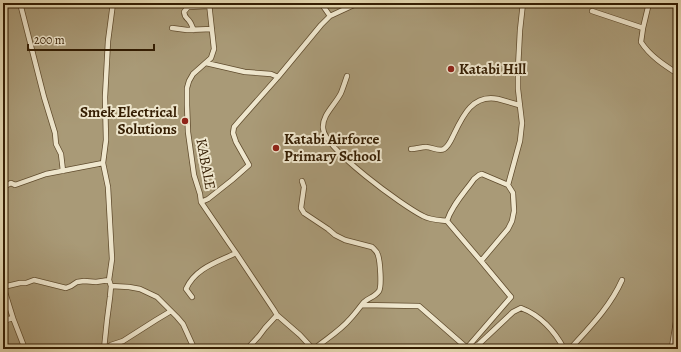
<svg xmlns="http://www.w3.org/2000/svg" width="681" height="352" viewBox="0 0 681 352" font-family="Alegreya,serif">
<style>
.water{fill:#a99a77;stroke:#7a6848}
.lines{fill:none;stroke-linecap:round;stroke-linejoin:round}
.minor-casing{stroke:#604c2e;stroke-width:6}
.minor{stroke:#efe7ce;stroke-width:4.5}
.poi-dot{fill:#8f2418;stroke:#efe7ce;stroke-width:1.5}
.labels{text-anchor:middle;dominant-baseline:central;stroke-width:4;stroke-linejoin:round;paint-order:stroke}
.poi-label{font-size:15px;font-weight:bold;fill:#341d02;stroke:#efe7ce;text-anchor:start}
.street-label{font-size:15px;fill:#341d02;stroke:#efe7ce}
</style>
<rect width="100%" height="100%" fill="#e6dab3"/>
<filter id="stains"><feTurbulence type="fractalNoise" baseFrequency=".005" numOctaves="4"/><feColorMatrix values="0 0 0 0 .2 0 0 0 0 .09 0 0 0 0 .02 0 0 0 .5 -.17"/></filter>
<radialGradient id="worn" r=".72"><stop offset=".6" stop-color="#630" stop-opacity="0"/><stop offset="1" stop-color="#630" stop-opacity=".3"/></radialGradient>
<path class="water" d="M 3,3 L 678,3 L 678,349 L 3,349 Z"/>
<g class="lines">
<defs>
<path id="minor" d="M 20,3 L 44,97 L 55,133 L 56,144 L 61,154 L 63,171
M 209,3 L 214,49 L 211,58 L 193,74 L 189,81 L 187,88 L 187,105 L 188,132 L 194,175 L 200,194 L 201,202 L 229,243 L 236,253 L 274,310 L 277,315 L 300,335 L 313,349
M 321,3 L 330,16
M 649,3 L 643,28 L 641,42 C 650,56 664,65 678,74
M 592,11 L 643,28
M 172,28 L 187,30 L 212,29
M 194,30 C 192,27 192,25 190,22 C 187,17 185,19 184,12 L 188,7 L 209,6
M 206,63 L 245,72 L 271,74 L 278,77
M 347,76 C 345,82 343,88 341,93 C 335,105 322,115 323,128 C 324,149 403,206 423,216 C 430,220 438,220 447,221 L 481,261 L 511,297 L 466,349
M 411,149 C 416,149 421,147 426,147 C 432,147 439,152 444,149 C 449,146 452,138 454,134 C 463,115 473,94 498,99 C 505,101 512,103 519,105
M 302,181 L 304,187 L 301,208 L 304,213 L 328,229 L 335,235 L 345,240 L 372,247 C 374,249 377,251 378,255 C 380,261 382,286 379,291 C 375,297 368,298 364,302 C 359,308 355,314 350,319 C 340,331 326,339 314,349
M 508,185 L 520,141 L 522,123 L 518,89 L 518,68 L 520,30 L 523,3
M 3,187 L 11,183 L 15,185 L 46,174 L 103,163
M 201,202 L 208,199 L 232,180 L 249,165 L 236,142 L 233,133 L 234,127 L 240,120 L 278,77 L 321,25 L 330,16 L 358,3
M 447,221 C 452,205 465,192 474,179 L 479,175 L 482,174 L 508,185 L 513,193 L 514,211 L 512,221 L 508,229 L 481,261
M 3,286 L 13,318 L 25,349
M 111,286 L 129,287 L 140,289 L 157,297 L 177,317 L 183,324 L 193,346 L 195,349
M 3,287 L 20,283 L 26,283 L 34,280 L 66,288 L 71,286 L 77,282 L 84,281 L 96,282 L 109,280
M 192,297 L 186,289 C 195,268 218,262 236,253
M 362,305 L 419,306 L 467,348
M 3,321 L 13,318
M 104,349 L 107,320 L 110,297 L 111,286 L 109,280 L 112,259 L 108,187 L 103,163 L 106,140 L 105,97 L 108,41 L 113,3
M 107,349 L 111,345 L 123,341 L 156,320 L 171,311
M 247,349 L 259,336 L 265,328 L 277,315
M 469,349 L 479,344 L 513,312 L 521,308 C 540,315 555,331 564,349
M 570,349 C 589,328 610,307 622,280
M 673,349 L 672,347 L 678,309"/>
</defs>
<use href="#minor" class="minor-casing"/>
<use href="#minor" class="minor"/>
</g>
<g class="poi-dot">
<circle cx="451" cy="69" r="4"/>
<circle cx="185" cy="121" r="4"/>
<circle cx="276" cy="148" r="4"/>
</g>
<g class="labels">
<g class="poi-label">
<text x="459" y="69">Katabi Hill</text>
<text x="177" y="112" text-anchor="end">Smek Electrical<tspan x="177" dy="17">Solutions</tspan></text>
<text x="284" y="139">Katabi Airforce<tspan x="284" dy="17">Primary School</tspan></text>
</g>
<g class="street-label">
<text transform="translate(206 164) rotate(79)">KABALE</text>
</g>
</g>
<rect width="681" height="352" fill="none" stroke="#e6dab3" stroke-width="16"/>
<rect x="4" y="4" width="673" height="344" fill="none" stroke="#341d02" stroke-width="2"/>
<rect x="8" y="8" width="665" height="336" fill="none" stroke="#341d02"/>
<path d="M28 44v6h126v-6" fill="none" stroke="#341d02" stroke-width="2"/>
<text x="34" y="44" font-size="12" fill="#341d02" stroke="#efe7ce" stroke-width="3" paint-order="stroke">200 m</text>
<rect width="100%" height="100%" filter="url(#stains)"/>
<rect width="100%" height="100%" fill="url(#worn)"/>
</svg>
